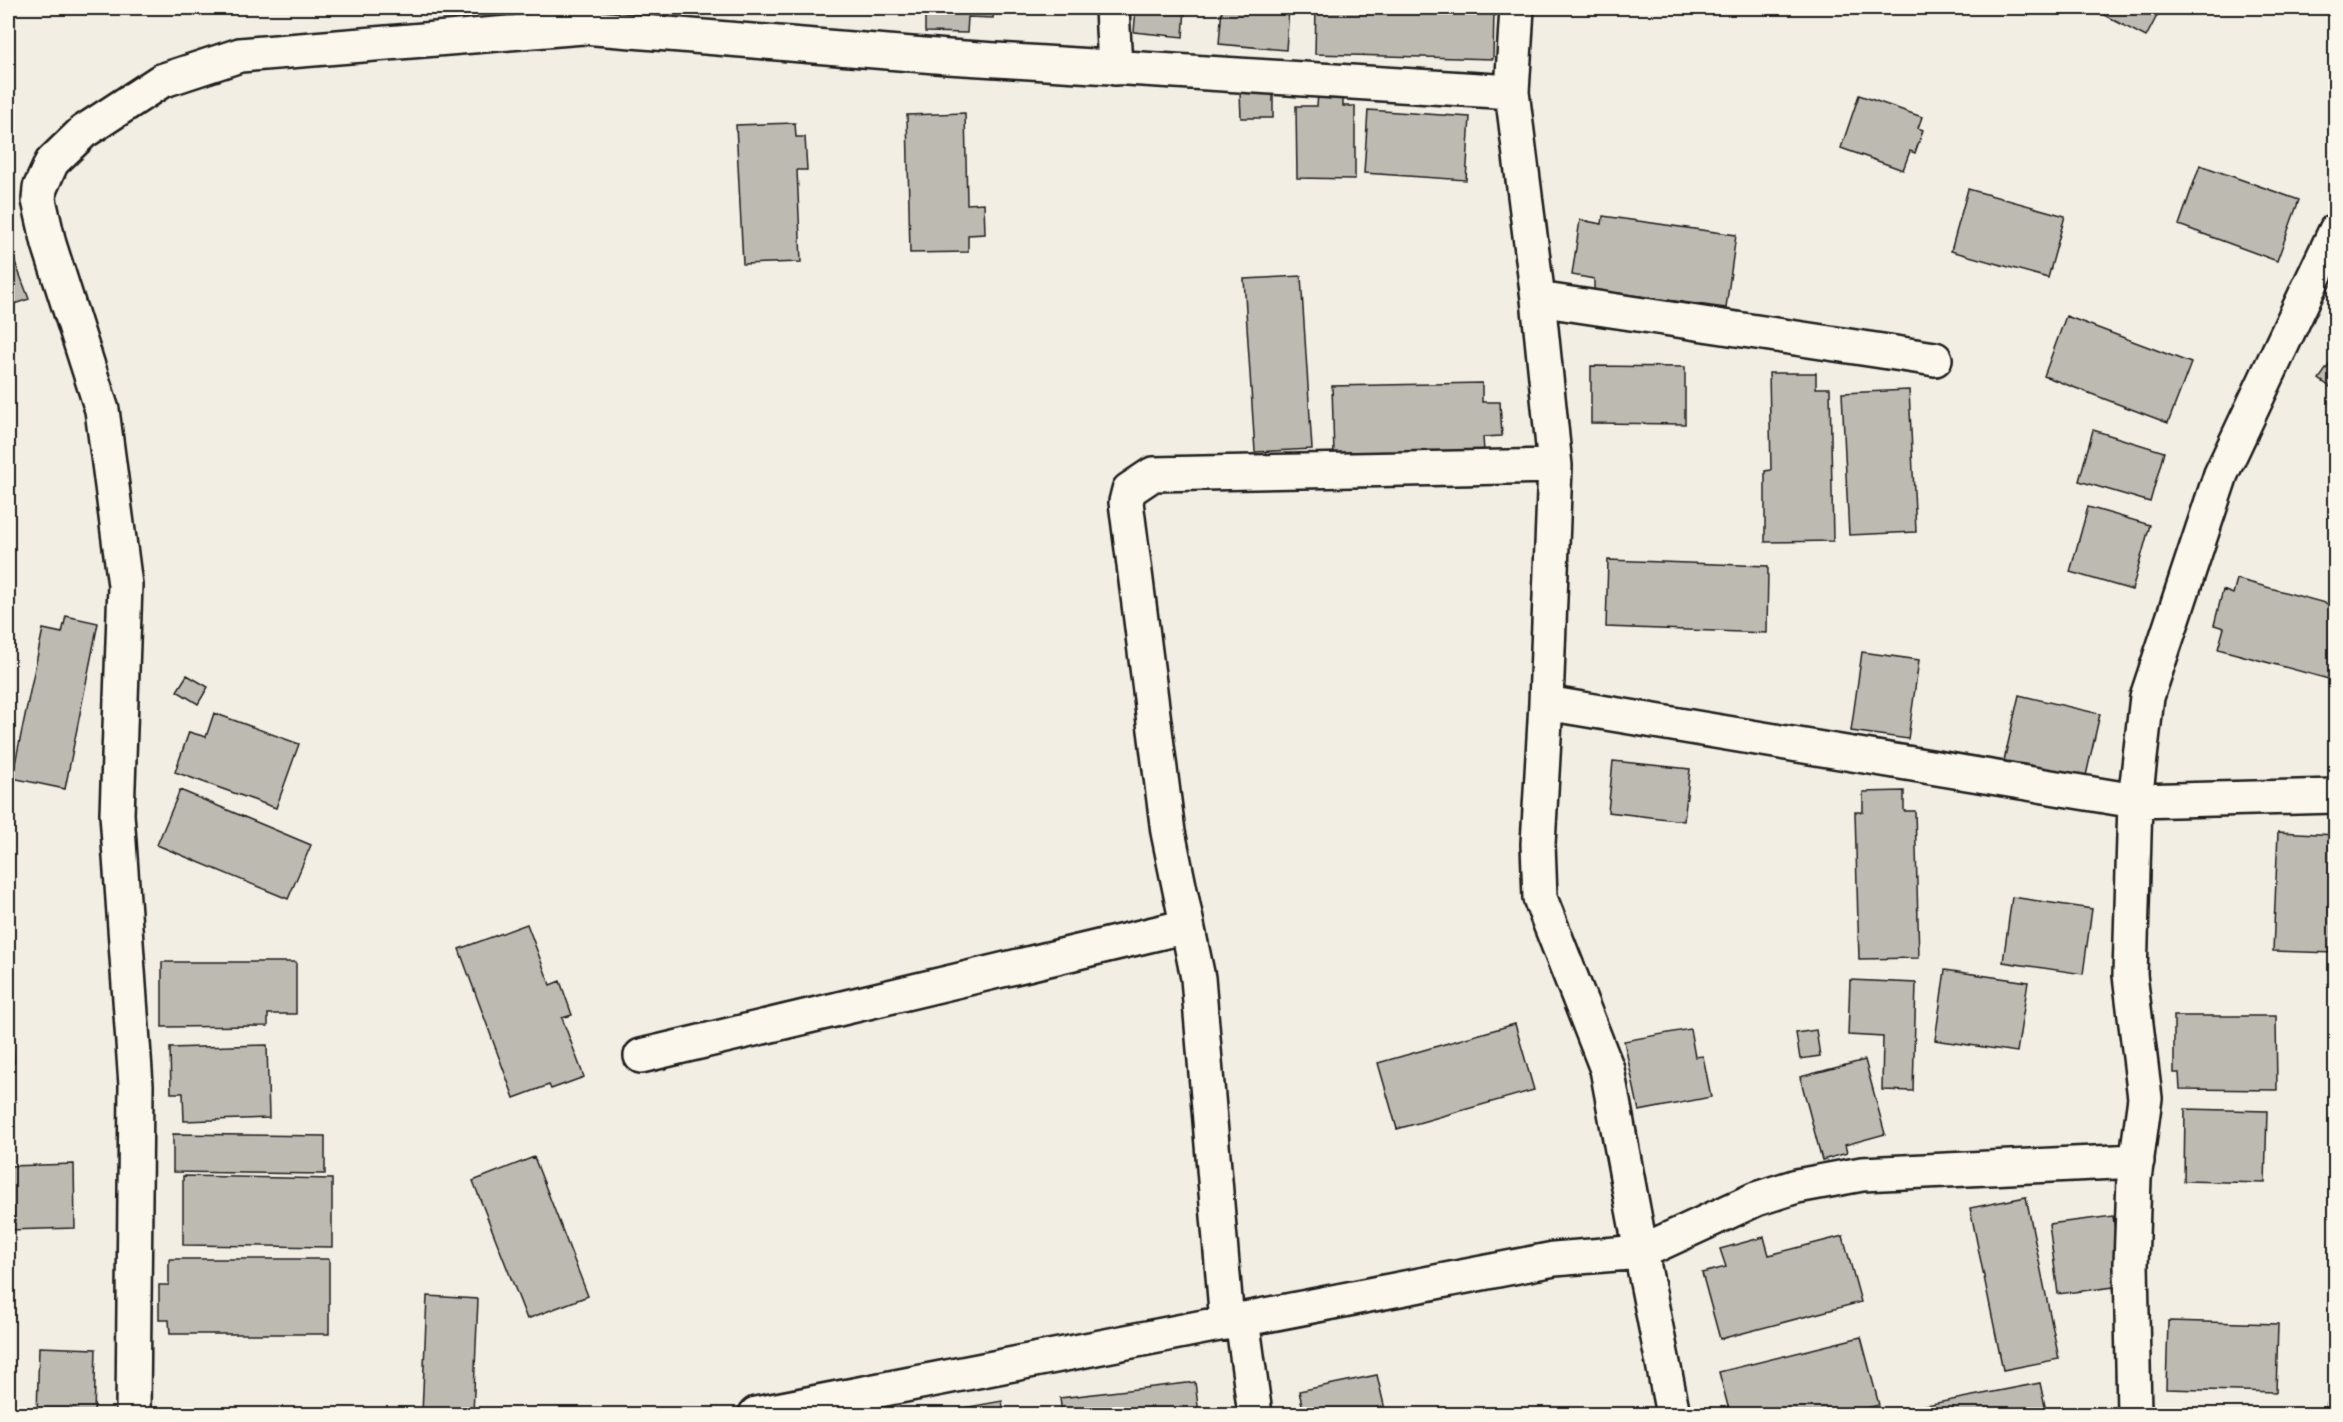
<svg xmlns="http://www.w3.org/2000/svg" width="2343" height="1422" viewBox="0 0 2343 1422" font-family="Pangolin,sans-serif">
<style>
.building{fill:#bdbab1;stroke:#1c1c1c;stroke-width:1.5}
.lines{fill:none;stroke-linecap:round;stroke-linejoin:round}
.minor-casing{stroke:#1c1c1c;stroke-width:38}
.minor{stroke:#fbf7ec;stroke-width:33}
</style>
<rect width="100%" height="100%" fill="#f2eee4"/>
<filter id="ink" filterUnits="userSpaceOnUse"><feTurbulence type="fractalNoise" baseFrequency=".0167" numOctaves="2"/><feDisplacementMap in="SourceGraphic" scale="12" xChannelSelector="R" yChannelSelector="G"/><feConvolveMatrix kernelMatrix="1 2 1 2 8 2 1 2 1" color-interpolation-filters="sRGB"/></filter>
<g filter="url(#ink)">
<path class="building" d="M 925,8 L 994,8 L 993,18 L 968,17 L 967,33 L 925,32 Z
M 1136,8 L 1185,8 L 1183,37 L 1134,32 Z
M 1222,8 L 1289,8 L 1286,50 L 1219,44 Z
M 1316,8 L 1494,8 L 1493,59 L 1315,54 Z
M 2097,8 L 2161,8 L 2146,37 L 2096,11 Z
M 1240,92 L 1273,92 L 1273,118 L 1241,118 Z
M 1318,94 L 1343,95 L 1343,106 L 1355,106 L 1355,179 L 1297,178 L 1296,106 L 1317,106 Z
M 1859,95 L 1922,117 L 1918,128 L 1923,130 L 1915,153 L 1910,151 L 1903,170 L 1841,148 Z
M 1368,110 L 1470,117 L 1466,180 L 1364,173 Z
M 965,113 L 967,204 L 984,203 L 985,234 L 968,235 L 968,252 L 910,253 L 907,115 Z
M 795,123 L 796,137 L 805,137 L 807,170 L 797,170 L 801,262 L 743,264 L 736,125 Z
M 2200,165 L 2299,200 L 2277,261 L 2179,225 Z
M 1968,189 L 2065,216 L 2048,278 L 1951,251 Z
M 1603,216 L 1736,235 L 1726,308 L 1594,290 L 1594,279 L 1572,275 L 1580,220 L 1602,224 Z
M 9,246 L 29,299 L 8,306 L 8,247 Z
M 1301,276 L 1312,449 L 1255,452 L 1244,279 Z
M 2066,316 L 2191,363 L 2168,423 L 2044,376 Z
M 2336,355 L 2336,391 L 2319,379 Z
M 1591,366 L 1685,367 L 1685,424 L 1591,423 Z
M 1769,373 L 1816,373 L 1816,388 L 1830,388 L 1833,541 L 1765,542 L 1765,471 L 1771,470 Z
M 1482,383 L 1482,402 L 1500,402 L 1502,436 L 1483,437 L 1484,452 L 1334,455 L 1332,386 Z
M 1909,390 L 1916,532 L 1849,535 L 1842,393 Z
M 2093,430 L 2164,452 L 2150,502 L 2079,481 Z
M 2088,507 L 2150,525 L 2132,590 L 2070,572 Z
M 1608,560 L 1768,566 L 1767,633 L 1606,627 Z
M 2237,579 L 2336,606 L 2336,681 L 2218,649 L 2224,628 L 2214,625 L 2223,590 L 2233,594 Z
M 66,616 L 98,623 L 65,789 L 12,778 L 43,629 L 62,633 Z
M 1862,652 L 1919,660 L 1908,739 L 1851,731 Z
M 187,675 L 208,687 L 198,704 L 177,691 Z
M 2019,695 L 2100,714 L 2085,780 L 2004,761 Z
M 214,713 L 299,744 L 276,808 L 175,772 L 189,732 L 206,737 Z
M 1613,761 L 1690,769 L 1684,821 L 1608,812 Z
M 180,790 L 311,845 L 288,899 L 157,845 Z
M 1904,791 L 1904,811 L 1915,811 L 1919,958 L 1859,959 L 1855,812 L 1863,812 L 1863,792 Z
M 2278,832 L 2336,835 L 2336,953 L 2273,951 Z
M 2012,897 L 2092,909 L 2083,974 L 2003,962 Z
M 527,924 L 550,985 L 560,981 L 572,1015 L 562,1018 L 584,1077 L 551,1089 L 549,1085 L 514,1098 L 459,949 Z
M 162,962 L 296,962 L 296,1014 L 268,1014 L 268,1026 L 162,1027 Z
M 1945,970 L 2028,982 L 2017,1052 L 1935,1040 Z
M 1850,980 L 1916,983 L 1913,1091 L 1882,1090 L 1883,1037 L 1848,1035 Z
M 8,981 L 10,981 L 14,1063 L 8,1063 Z
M 2174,1016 L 2276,1016 L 2277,1090 L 2180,1089 L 2179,1073 L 2174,1073 Z
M 1515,1024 L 1534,1090 L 1397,1129 L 1378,1063 Z
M 1690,1029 L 1695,1057 L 1703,1056 L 1711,1097 L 1639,1111 L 1624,1041 Z
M 1816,1030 L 1820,1056 L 1800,1059 L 1796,1033 Z
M 267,1045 L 269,1118 L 184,1121 L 183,1093 L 171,1093 L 170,1048 Z
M 1865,1060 L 1885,1134 L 1845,1145 L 1847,1153 L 1822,1160 L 1800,1077 Z
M 2185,1109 L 2267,1111 L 2265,1183 L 2184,1181 Z
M 173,1134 L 325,1136 L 325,1174 L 173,1172 Z
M 534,1157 L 588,1296 L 527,1319 L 473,1181 Z
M 74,1164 L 75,1228 L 8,1230 L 8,1166 Z
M 183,1176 L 332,1179 L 332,1247 L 183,1245 Z
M 2026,1197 L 2059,1359 L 2003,1370 L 1970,1208 Z
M 2113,1216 L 2122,1286 L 2058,1294 L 2049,1224 Z
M 1843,1236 L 1861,1302 L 1720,1339 L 1702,1273 L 1726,1267 L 1720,1249 L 1764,1237 L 1769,1255 Z
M 169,1259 L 329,1259 L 329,1334 L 170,1334 L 169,1320 L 159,1320 L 159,1285 L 169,1285 Z
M 427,1296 L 478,1299 L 473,1414 L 422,1414 Z
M 2168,1321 L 2278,1324 L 2276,1392 L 2166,1389 Z
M 1861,1337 L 1879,1405 L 1841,1414 L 1730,1414 L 1719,1372 Z
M 39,1347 L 96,1349 L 94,1414 L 37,1414 Z
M 1377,1375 L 1386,1414 L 1304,1414 L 1299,1391 Z
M 2334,1379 L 2336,1380 L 2336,1414 L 2324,1414 Z
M 1195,1382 L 1199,1414 L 1062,1414 L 1060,1398 Z
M 2040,1383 L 2046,1411 L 2054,1410 L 2055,1414 L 1895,1414 L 1895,1411 Z
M 1002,1401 L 1004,1414 L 930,1414 Z"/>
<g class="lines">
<defs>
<path id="minor" d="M 1112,8 L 1115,68
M 1517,8 L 1512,92 L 1538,299 L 1555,466 L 1546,703 L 1538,844 L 1540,898 L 1607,1069 L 1641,1252 L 1756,1199 L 1797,1186 L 1862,1174 L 2137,1161
M 1538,299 L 1935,359
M 1546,703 L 2135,801 L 2336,796
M 641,1056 L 1187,926
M 1242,1319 L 1255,1414
M 1227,1323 L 1198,978 L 1168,832 L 1126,502 L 1129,490 L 1153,474 L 1555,466
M 133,1414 L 136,1085 L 117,814 L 125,585 L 102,410 L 49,244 L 39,200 L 40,188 L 52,162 L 83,132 L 161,81 L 240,55 L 583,27 L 948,57 L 1512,92
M 756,1414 L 1554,1259 L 1641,1252 L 1673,1414
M 2134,1414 L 2131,1264 L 2134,1179 L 2145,1098 L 2130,975 L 2135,801 L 2147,697 L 2221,474 L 2336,230"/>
</defs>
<use href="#minor" class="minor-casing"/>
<use href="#minor" class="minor"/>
</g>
</g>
<rect width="2343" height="1422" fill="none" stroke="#fbf7ec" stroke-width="30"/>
<rect x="15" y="15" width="2313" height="1392" fill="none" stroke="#1c1c1c" stroke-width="2" filter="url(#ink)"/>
</svg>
